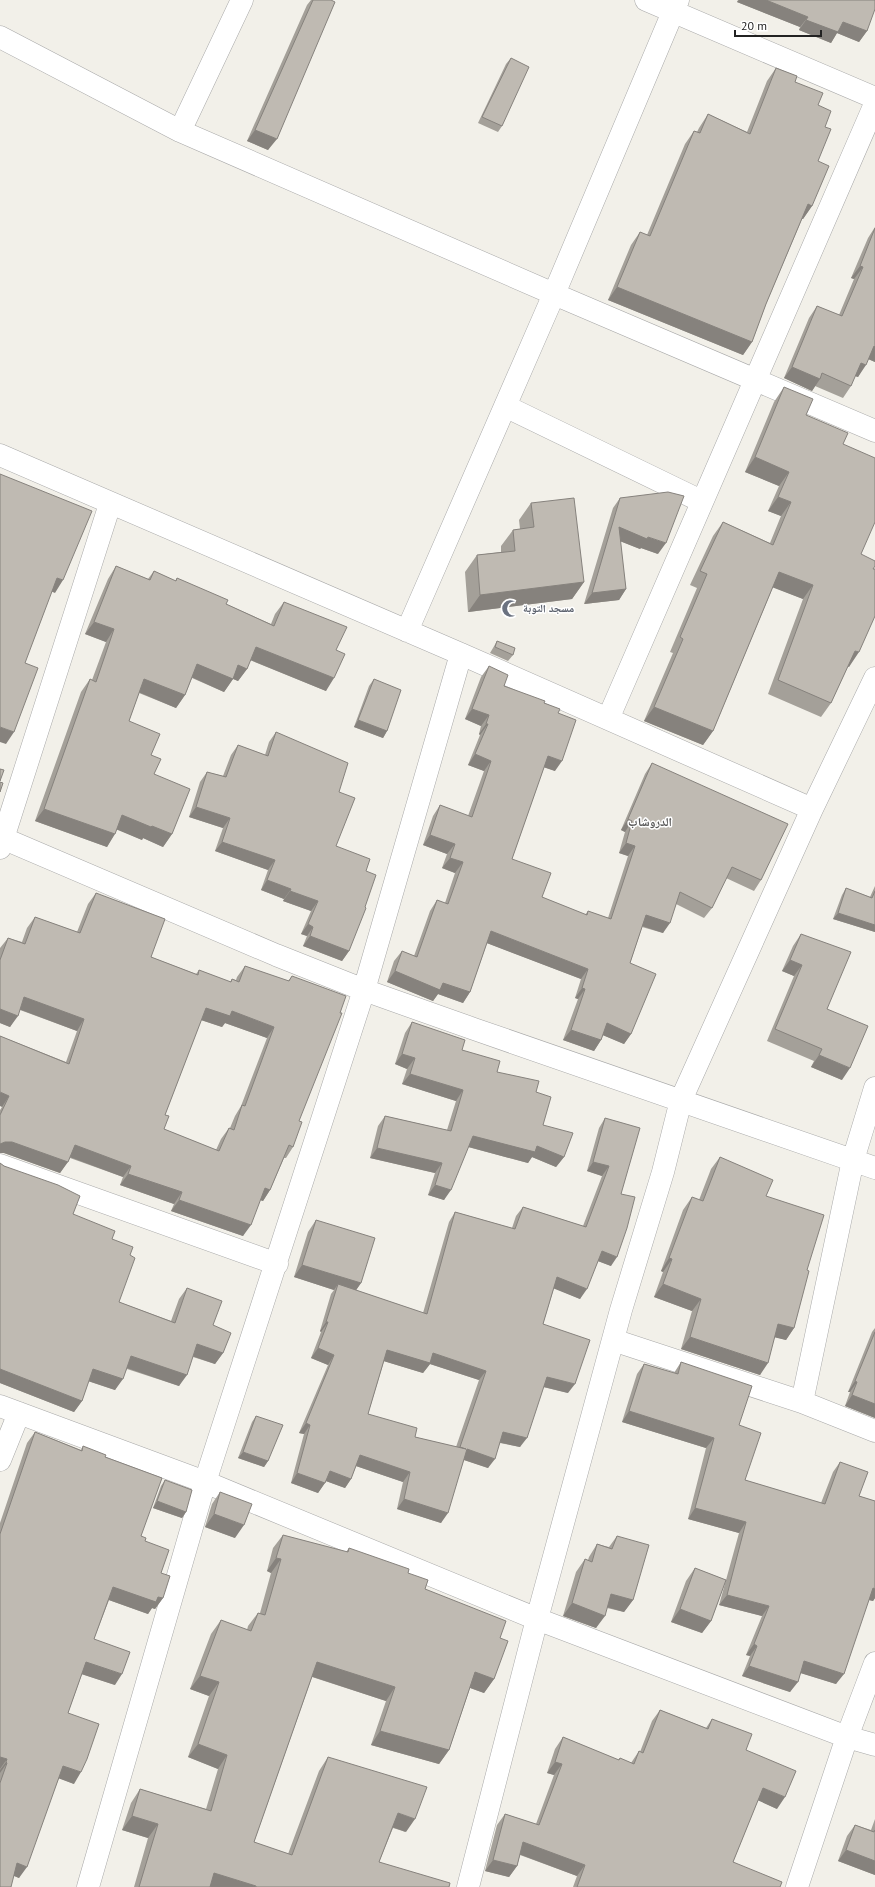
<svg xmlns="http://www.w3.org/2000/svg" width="875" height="1887" viewBox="0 0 875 1887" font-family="'PT Sans','Noto Naskh Arabic',sans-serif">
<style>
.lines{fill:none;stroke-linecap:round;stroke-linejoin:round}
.minor-casing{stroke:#a9a9a9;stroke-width:23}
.minor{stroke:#fff;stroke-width:22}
.wall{fill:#a4a099;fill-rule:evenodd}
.shaded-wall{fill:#86827d}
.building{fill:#bfbab2;stroke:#86827d;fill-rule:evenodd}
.labels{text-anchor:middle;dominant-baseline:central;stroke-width:3;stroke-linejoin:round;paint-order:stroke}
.worship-label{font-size:11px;font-weight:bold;fill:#5b616d;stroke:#fff;text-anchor:start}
.neighbourhood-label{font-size:12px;font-weight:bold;fill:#555;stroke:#fff}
</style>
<rect width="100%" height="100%" fill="#f2f0e9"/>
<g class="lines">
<defs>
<path id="minor" d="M 646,0 L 875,98
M 0,37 L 180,131 L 554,294 L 875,431
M 180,131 L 242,0
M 505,406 L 701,501
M 0,455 L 461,654 L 812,809
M 407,631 L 554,294 L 678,0
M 608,719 L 875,104
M 0,837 L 276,955 L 364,990 L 474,1029 L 875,1168
M 0,848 L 110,504
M 0,1165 L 277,1264
M 613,1340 L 802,1402 L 875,1431
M 802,1402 L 853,1160 L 875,1088
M 0,1406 L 205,1482 L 537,1619 L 847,1737 L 875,1745
M 0,1460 L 19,1413
M 88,1887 L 205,1482 L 364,990 L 461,654
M 468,1887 L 537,1619 L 621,1310 L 663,1172 L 681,1100 L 812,809 L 875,678
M 797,1887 L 847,1737 L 875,1663"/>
</defs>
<use href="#minor" class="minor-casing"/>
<use href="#minor" class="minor"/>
</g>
<path class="wall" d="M 311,0 L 331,0 L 268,150 L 247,141 L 307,5 Z
M 738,0 L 875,0 L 867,31 L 859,42 L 837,33 L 831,43 L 799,30 L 800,27 L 737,2 Z
M 511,58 L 502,126 L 498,132 L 478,123 L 506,64 Z
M 776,68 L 795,82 L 818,105 L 825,127 L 818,161 L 812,206 L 803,219 L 802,219 L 766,304 L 752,342 L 743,355 L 608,300 L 631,245 L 640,232 L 647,235 L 685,144 L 694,131 L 697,132 L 699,128 L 708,114 L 747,132 L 767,81 Z
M 875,227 L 875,362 L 868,359 L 858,377 L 855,376 L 851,386 L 843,398 L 815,386 L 812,391 L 784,378 L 809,318 L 817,306 L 839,315 L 854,279 L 851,278 L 868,238 Z
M 784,387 L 806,415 L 843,444 L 861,554 L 873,569 L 849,667 L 848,666 L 831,703 L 821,717 L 768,694 L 803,599 L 773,587 L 713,731 L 703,745 L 644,721 L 673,653 L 670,652 L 697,588 L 690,585 L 713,536 L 723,522 L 770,543 L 781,516 L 768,511 L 779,486 L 745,472 L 774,402 Z
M 620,498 L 658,554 L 641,548 L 640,549 L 620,541 L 626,589 L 619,600 L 584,604 L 613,508 Z
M 531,503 L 584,582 L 572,599 L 468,612 L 465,572 L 477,555 L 501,552 L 501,546 L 513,530 L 520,529 L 519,520 Z
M 116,566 L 148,579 L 154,571 L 175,581 L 177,578 L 226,604 L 271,624 L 275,614 L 284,602 L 336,650 L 326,691 L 250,660 L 247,669 L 238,681 L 233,679 L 224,692 L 192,678 L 185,695 L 176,708 L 139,693 L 129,721 L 151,755 L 154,774 L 172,834 L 163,847 L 143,838 L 142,840 L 117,829 L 107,847 L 35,821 L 81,692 L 90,679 L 92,680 L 106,642 L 85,634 L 108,579 Z
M 497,641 L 513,655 L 508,661 L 490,653 L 493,648 Z
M 489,666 L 504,686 L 544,703 L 558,713 L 555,771 L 544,767 L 512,859 L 542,897 L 585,915 L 588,911 L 608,918 L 628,856 L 619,853 L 625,832 L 621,830 L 645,774 L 652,763 L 761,880 L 754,891 L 726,878 L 712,908 L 704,918 L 676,904 L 663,933 L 642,927 L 630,963 L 631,1034 L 624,1044 L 603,1035 L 601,1040 L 594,1051 L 563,1040 L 578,999 L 575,998 L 581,979 L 487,943 L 470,992 L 463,1003 L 438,994 L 433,1001 L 387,982 L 394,961 L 402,951 L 414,956 L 430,911 L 437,900 L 445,903 L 455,873 L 442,868 L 447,854 L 423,845 L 433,816 L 440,805 L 468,816 L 484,771 L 468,765 L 480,735 L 479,734 L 481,726 L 465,719 L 481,677 Z
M 374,679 L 387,731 L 383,738 L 354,727 L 369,686 Z
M 276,732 L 339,792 L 336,846 L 366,871 L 349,951 L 342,961 L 303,946 L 307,936 L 301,934 L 311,911 L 283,901 L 284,899 L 261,890 L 268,870 L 215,851 L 223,828 L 189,817 L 200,782 L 207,772 L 223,776 L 231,755 L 238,745 L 265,755 L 269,742 Z
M 875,886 L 875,932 L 833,919 L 842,895 L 846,888 L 870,897 Z
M 96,893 L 151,957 L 196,974 L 199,970 L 230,982 L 232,979 L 236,980 L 237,977 L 245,966 L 288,981 L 292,976 L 299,1121 L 293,1147 L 286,1158 L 284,1158 L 270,1190 L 263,1201 L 260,1200 L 243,1236 L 171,1211 L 174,1204 L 120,1185 L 123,1177 L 70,1158 L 60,1173 L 4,1153 L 0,1153 L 0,1110 L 2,1107 L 0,1036 L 66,1062 L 77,1031 L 20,1010 L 10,1027 L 0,1023 L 0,948 L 8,938 L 22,942 L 27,928 L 35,917 L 77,932 L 88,904 ZM 201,1020 L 222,1027 L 225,1023 L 267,1038 L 241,1106 L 235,1116 L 230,1128 L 229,1128 L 221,1139 L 216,1150 L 164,1129 L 165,1115 Z
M 801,934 L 827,1009 L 842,1080 L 811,1067 L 814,1061 L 767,1041 L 794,976 L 782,971 L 793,946 Z
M 412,1022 L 462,1050 L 497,1072 L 536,1092 L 543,1125 L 564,1157 L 556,1167 L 532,1157 L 528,1163 L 468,1147 L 444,1200 L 428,1195 L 435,1173 L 370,1158 L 378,1126 L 385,1116 L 447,1130 L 456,1101 L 402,1084 L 407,1069 L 395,1064 L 405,1033 Z
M 605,1118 L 621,1194 L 611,1266 L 598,1261 L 580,1299 L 554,1288 L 543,1324 L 568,1393 L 543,1387 L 520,1447 L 500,1443 L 488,1468 L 464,1460 L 441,1523 L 397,1509 L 403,1482 L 356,1466 L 351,1479 L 345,1488 L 326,1481 L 318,1493 L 291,1483 L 304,1434 L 299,1433 L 328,1365 L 311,1358 L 321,1332 L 320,1331 L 331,1294 L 334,1290 L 294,1277 L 308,1232 L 316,1220 L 361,1283 L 356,1290 L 423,1313 L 449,1222 L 455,1212 L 512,1228 L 516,1216 L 523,1207 L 583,1226 L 602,1176 L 587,1171 L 599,1128 ZM 384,1361 L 423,1373 L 430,1364 L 479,1380 L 456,1447 L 415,1437 L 368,1414 Z
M 720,1157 L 766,1196 L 807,1270 L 794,1328 L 786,1340 L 775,1337 L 760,1375 L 681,1349 L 692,1311 L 654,1297 L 663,1272 L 661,1271 L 683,1210 L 692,1197 L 699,1200 L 711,1169 Z
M 0,1163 L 73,1214 L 112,1239 L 130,1255 L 119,1302 L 171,1321 L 179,1299 L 187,1288 L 213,1325 L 223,1353 L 215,1364 L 193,1357 L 179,1386 L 127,1369 L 115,1390 L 88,1381 L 82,1401 L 74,1412 L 0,1383 Z
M 875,1328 L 875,1418 L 845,1406 L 850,1392 L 848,1392 L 872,1332 Z
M 681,1362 L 739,1425 L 745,1480 L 821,1503 L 833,1472 L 840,1462 L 859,1496 L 875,1501 L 875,1598 L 873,1601 L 869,1600 L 836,1684 L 801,1673 L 790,1692 L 742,1676 L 750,1656 L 746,1655 L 762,1616 L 719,1605 L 726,1580 L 711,1621 L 702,1633 L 671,1622 L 686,1581 L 695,1568 L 726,1580 L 739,1533 L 688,1519 L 706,1448 L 622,1422 L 637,1374 L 644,1364 L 674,1373 Z
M 256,1416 L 268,1461 L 264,1467 L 238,1458 L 252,1422 Z
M 35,1432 L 81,1450 L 83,1446 L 105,1457 L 141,1536 L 145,1541 L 161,1573 L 163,1598 L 155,1609 L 152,1608 L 148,1614 L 109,1600 L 94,1639 L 115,1685 L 82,1674 L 68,1713 L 74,1784 L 59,1778 L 19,1878 L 14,1876 L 0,1887 L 0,1523 L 27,1443 Z
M 165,1480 L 186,1512 L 182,1518 L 153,1508 L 161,1486 Z
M 220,1492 L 235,1538 L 205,1527 L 212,1504 Z
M 283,1535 L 346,1552 L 349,1548 L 408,1573 L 425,1589 L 500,1638 L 494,1679 L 484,1693 L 470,1688 L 449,1750 L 439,1764 L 371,1745 L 386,1701 L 312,1677 L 254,1842 L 288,1854 L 319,1771 L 328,1757 L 406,1832 L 393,1828 L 379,1862 L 449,1887 L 134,1887 L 148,1838 L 122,1830 L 131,1803 L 140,1789 L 206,1809 L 218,1769 L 188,1757 L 209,1696 L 190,1689 L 211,1634 L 221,1620 L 247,1630 L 248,1626 L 258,1613 L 260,1613 L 271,1573 L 267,1571 L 273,1548 Z
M 617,1536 L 633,1600 L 624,1612 L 607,1608 L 596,1628 L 563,1616 L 576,1572 L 585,1559 L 588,1560 L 589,1557 L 597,1544 L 609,1547 Z
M 660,1710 L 706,1728 L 712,1719 L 746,1750 L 777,1809 L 758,1800 L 733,1862 L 780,1887 L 573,1887 L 577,1876 L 520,1855 L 517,1866 L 509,1877 L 485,1871 L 497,1825 L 505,1814 L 536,1824 L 554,1775 L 547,1773 L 555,1749 L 563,1737 L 618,1760 L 620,1758 L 631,1763 L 639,1751 L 640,1752 L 652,1721 Z
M 875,1819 L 875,1875 L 838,1861 L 847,1836 L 855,1825 L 871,1830 Z"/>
<path class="shaded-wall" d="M 739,0 L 766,0 L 808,17 L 800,27 L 737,2 Z
M 806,20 L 843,22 L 867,31 L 859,42 L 837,33 L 831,43 L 799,30 Z
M 255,130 L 277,139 L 268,150 L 247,141 Z
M 808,204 L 812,206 L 803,219 L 799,218 Z
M 860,266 L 863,267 L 854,279 L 851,278 Z
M 617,287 L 752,342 L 743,355 L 608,300 Z
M 874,346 L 875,347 L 875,362 L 866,358 Z
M 861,363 L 866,365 L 858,377 L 852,375 Z
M 792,367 L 820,379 L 812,391 L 784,378 Z
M 755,457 L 789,472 L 779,486 L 745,472 Z
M 778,497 L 791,502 L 781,516 L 768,511 Z
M 619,527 L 648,537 L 666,543 L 658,554 L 641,548 L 640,549 L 612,538 Z
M 779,572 L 813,585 L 803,599 L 769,586 Z
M 57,578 L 63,580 L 55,593 L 48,590 Z
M 584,582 L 572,599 L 468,612 L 480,595 Z
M 626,589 L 619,600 L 584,604 L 592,593 Z
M 94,622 L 114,629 L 106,642 L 85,634 Z
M 256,647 L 334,678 L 326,691 L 248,659 Z
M 855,651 L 859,652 L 849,667 L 845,665 Z
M 197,664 L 238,665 L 247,669 L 238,681 L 231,678 L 233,679 L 224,692 L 189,676 Z
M 144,679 L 185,695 L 176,708 L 136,691 Z
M 654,707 L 713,731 L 703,745 L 644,721 Z
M 472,709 L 489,715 L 481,726 L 465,719 Z
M 358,720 L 387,731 L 383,738 L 354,727 Z
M 486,724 L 488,724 L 480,735 L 479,734 Z
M 0,727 L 14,732 L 6,744 L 0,742 Z
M 475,754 L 491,761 L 484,771 L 468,765 Z
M 548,756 L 562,761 L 555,771 L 540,766 Z
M 196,807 L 230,818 L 223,828 L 189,817 Z
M 44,809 L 115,834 L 107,847 L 35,821 Z
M 122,815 L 152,826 L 172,834 L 163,847 L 143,838 L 142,840 L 113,828 Z
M 628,819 L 632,821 L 625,832 L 621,830 Z
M 430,835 L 455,844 L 447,854 L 423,845 Z
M 222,842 L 275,860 L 268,870 L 215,851 Z
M 626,843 L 635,846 L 628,856 L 619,853 Z
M 450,858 L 463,862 L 455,873 L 442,868 Z
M 267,880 L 291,889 L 284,899 L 261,890 Z
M 290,891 L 318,901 L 311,911 L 283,901 Z
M 838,913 L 875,925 L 875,932 L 833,919 Z
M 646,915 L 670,923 L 663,933 L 639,925 Z
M 308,924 L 313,927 L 307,936 L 301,934 Z
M 491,931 L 588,969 L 581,979 L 484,942 Z
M 310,936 L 349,951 L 342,961 L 303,946 Z
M 790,960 L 802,965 L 794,976 L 782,971 Z
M 395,971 L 443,983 L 470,992 L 463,1003 L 438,994 L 433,1001 L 387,982 Z
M 582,988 L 585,989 L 578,999 L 575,998 Z
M 24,997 L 84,1019 L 77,1031 L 16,1008 Z
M 206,1008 L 232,1011 L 274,1027 L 267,1038 L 225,1023 L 222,1027 L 198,1019 Z
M 0,1009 L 18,1016 L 10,1027 L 0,1023 Z
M 607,1023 L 631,1034 L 624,1044 L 600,1034 Z
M 571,1030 L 601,1040 L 594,1051 L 563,1040 Z
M 402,1054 L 415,1058 L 407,1069 L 395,1064 Z
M 819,1055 L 850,1068 L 842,1080 L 811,1067 Z
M 410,1074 L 463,1090 L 456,1101 L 402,1084 Z
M 0,1092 L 9,1096 L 2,1107 L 0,1106 Z
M 473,1136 L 537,1146 L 564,1157 L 556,1167 L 532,1157 L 528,1163 L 465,1146 Z
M 5,1142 L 12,1142 L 68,1162 L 60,1173 L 4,1153 L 0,1153 L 0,1144 Z
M 75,1145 L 131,1166 L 123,1177 L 67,1156 Z
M 377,1148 L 442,1163 L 435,1173 L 370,1158 Z
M 593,1162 L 609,1166 L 602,1176 L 587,1171 Z
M 128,1174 L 182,1192 L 174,1204 L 120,1185 Z
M 435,1185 L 451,1190 L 444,1200 L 428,1195 Z
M 265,1188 L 270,1190 L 263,1201 L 257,1199 Z
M 179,1200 L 251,1225 L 243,1236 L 171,1211 Z
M 602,1251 L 617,1257 L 611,1266 L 595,1260 Z
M 669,1258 L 672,1259 L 663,1272 L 661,1271 Z
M 302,1265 L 361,1283 L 352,1296 L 338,1284 L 334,1290 L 294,1277 Z
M 557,1277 L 587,1289 L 580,1299 L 550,1287 Z
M 663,1284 L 701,1299 L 692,1311 L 654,1297 Z
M 326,1322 L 328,1322 L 321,1332 L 320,1331 Z
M 778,1324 L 794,1328 L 786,1340 L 769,1336 Z
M 690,1337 L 768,1363 L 760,1375 L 681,1349 Z
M 197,1344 L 223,1353 L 215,1364 L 189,1355 Z
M 318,1348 L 334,1355 L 328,1365 L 311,1358 Z
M 387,1350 L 433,1353 L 486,1371 L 479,1380 L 430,1364 L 423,1373 L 380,1360 Z
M 131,1356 L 187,1375 L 179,1386 L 124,1367 Z
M 0,1369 L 82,1401 L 74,1412 L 0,1383 Z
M 93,1369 L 123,1379 L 115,1390 L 85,1380 Z
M 547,1377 L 575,1384 L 568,1393 L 540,1386 Z
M 855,1381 L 857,1382 L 850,1392 L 848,1392 Z
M 852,1395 L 875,1404 L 875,1418 L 845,1406 Z
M 629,1411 L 714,1438 L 706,1448 L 622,1422 Z
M 306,1423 L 310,1425 L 304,1434 L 299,1433 Z
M 503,1432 L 527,1438 L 520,1447 L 497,1442 Z
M 467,1449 L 495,1459 L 488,1468 L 461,1459 Z
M 243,1452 L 268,1461 L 264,1467 L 238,1458 Z
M 360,1455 L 410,1472 L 403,1482 L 353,1465 Z
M 330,1471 L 351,1479 L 345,1488 L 323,1480 Z
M 297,1473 L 325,1483 L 318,1493 L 291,1483 Z
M 404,1499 L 448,1513 L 441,1523 L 397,1509 Z
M 157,1501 L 186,1512 L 182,1518 L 153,1508 Z
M 695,1508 L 746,1522 L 739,1533 L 688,1519 Z
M 214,1514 L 244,1525 L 235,1538 L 205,1527 Z
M 276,1558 L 281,1559 L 271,1573 L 267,1571 Z
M 113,1587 L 158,1597 L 163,1598 L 155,1609 L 152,1608 L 148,1614 L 106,1599 Z
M 873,1588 L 875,1589 L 875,1598 L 873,1601 L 865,1599 Z
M 611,1594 L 633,1600 L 624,1612 L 603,1606 Z
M 727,1595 L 769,1606 L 762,1616 L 719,1605 Z
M 572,1603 L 605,1616 L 596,1628 L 563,1616 Z
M 680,1609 L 711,1621 L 702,1633 L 671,1622 Z
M 754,1644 L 757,1646 L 750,1656 L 746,1655 Z
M 804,1661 L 844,1674 L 836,1684 L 797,1672 Z
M 86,1662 L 122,1674 L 115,1685 L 78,1673 Z
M 317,1662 L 395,1687 L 386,1701 L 307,1675 Z
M 749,1666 L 798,1682 L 790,1692 L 742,1676 Z
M 475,1672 L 494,1679 L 484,1693 L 465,1686 Z
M 200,1676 L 219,1682 L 209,1696 L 190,1689 Z
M 380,1731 L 449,1750 L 439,1764 L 371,1745 Z
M 198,1744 L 227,1755 L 218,1769 L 188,1757 Z
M 0,1757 L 7,1759 L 0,1769 Z
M 6,1762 L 7,1763 L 0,1773 L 0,1770 Z
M 555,1762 L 562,1764 L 554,1775 L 547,1773 Z
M 63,1766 L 81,1772 L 74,1784 L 55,1777 Z
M 763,1788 L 785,1797 L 777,1809 L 755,1799 Z
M 398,1813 L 415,1819 L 406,1832 L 389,1826 Z
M 132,1816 L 158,1824 L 148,1838 L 122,1830 Z
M 523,1842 L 585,1865 L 577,1876 L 516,1853 Z
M 846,1850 L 875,1861 L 875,1875 L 838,1861 Z
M 493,1860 L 517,1866 L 509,1877 L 485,1871 Z
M 17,1863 L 27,1867 L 19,1878 L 10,1874 Z
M 214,1873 L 256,1886 L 255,1887 L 204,1887 Z"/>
<path class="building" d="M 313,0 L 331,0 L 335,2 L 277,139 L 255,130 Z
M 766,0 L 875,0 L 875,9 L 867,31 L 843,22 L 838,32 L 806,20 L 808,17 Z
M 511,58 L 529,67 L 502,126 L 482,117 Z
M 776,68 L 797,76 L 795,82 L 823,93 L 818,105 L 831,111 L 825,127 L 831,129 L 818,161 L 829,166 L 812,206 L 808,204 L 766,304 L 752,342 L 617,287 L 640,232 L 650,236 L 694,131 L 700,133 L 708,114 L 750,134 Z
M 875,228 L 875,347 L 874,346 L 866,365 L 861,363 L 851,386 L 822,373 L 820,379 L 792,367 L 817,306 L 842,316 L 863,267 L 860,266 Z
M 784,387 L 813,399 L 806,415 L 848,433 L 843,444 L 875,458 L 875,522 L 861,554 L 875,561 L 875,566 L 873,569 L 875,569 L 875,616 L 859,652 L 855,651 L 831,703 L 778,680 L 813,585 L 779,572 L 713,731 L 654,707 L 683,639 L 680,637 L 707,574 L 700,571 L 723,522 L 773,545 L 791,502 L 778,497 L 789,472 L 755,457 Z
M 0,474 L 92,511 L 63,580 L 57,578 L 25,663 L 38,668 L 14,732 L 0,727 Z
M 668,492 L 684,496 L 666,543 L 648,537 L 647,539 L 619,527 L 626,589 L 592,593 L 620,498 Z
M 574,498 L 584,582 L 480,595 L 477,555 L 515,551 L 513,530 L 534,527 L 531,503 Z
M 116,566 L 150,580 L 154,571 L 176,581 L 177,578 L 228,600 L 226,604 L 274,626 L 284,602 L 347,627 L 336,650 L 345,654 L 334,678 L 256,647 L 247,669 L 238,665 L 233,679 L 197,664 L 185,695 L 144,679 L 129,721 L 160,734 L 151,755 L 161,759 L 154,774 L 190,789 L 172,834 L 152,826 L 151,827 L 122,815 L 115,834 L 44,809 L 90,679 L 96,682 L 114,629 L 94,622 Z
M 497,641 L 515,648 L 513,655 L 495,647 Z
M 489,666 L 508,675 L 504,686 L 545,701 L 544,703 L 560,709 L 558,713 L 576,720 L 562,761 L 548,756 L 512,859 L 551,873 L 542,897 L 587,915 L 588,911 L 611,919 L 635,846 L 626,843 L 632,821 L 628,819 L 652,763 L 788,824 L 761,880 L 732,867 L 712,908 L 680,892 L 670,923 L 646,915 L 630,963 L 656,974 L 631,1034 L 607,1023 L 601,1040 L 571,1030 L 585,989 L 582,988 L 588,969 L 491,931 L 470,992 L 443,983 L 440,990 L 395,971 L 402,951 L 417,957 L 437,900 L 448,904 L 463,862 L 450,858 L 455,844 L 430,835 L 440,805 L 472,817 L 491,761 L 475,754 L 488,724 L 486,724 L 489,715 L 472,709 Z
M 374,679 L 401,690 L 387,731 L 358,720 Z
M 276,732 L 348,763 L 339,792 L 355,798 L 336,846 L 370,859 L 366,871 L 376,875 L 365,907 L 366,908 L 349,951 L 310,936 L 313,927 L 308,924 L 318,901 L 290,891 L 291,889 L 267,880 L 275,860 L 222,842 L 230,818 L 196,807 L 207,772 L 226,777 L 238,745 L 268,756 Z
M 0,769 L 4,770 L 0,781 Z
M 0,782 L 3,783 L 0,792 Z
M 846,888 L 872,898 L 875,891 L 875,925 L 838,913 Z
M 96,893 L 165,919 L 151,957 L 198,975 L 199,970 L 231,982 L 232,979 L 239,982 L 245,966 L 289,981 L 292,976 L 346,996 L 340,1013 L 342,1013 L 299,1121 L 302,1122 L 293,1147 L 289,1145 L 270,1190 L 265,1188 L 251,1225 L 179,1200 L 182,1192 L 128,1174 L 131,1166 L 75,1145 L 68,1162 L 12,1142 L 5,1142 L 0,1144 L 0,1115 L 9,1096 L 0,1092 L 0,1036 L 69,1064 L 84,1019 L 24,997 L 18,1016 L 0,1009 L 0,960 L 8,938 L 25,944 L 35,917 L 80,933 ZM 206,1008 L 230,1016 L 232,1011 L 274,1027 L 245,1106 L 242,1105 L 234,1130 L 229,1128 L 219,1151 L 164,1129 L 169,1116 L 165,1115 Z
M 801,934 L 851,952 L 827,1009 L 868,1026 L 850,1068 L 819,1055 L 822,1049 L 775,1029 L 802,965 L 790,960 Z
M 412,1022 L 465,1040 L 462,1050 L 500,1061 L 497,1072 L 539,1081 L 536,1092 L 551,1097 L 543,1125 L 573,1133 L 564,1157 L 537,1146 L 535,1152 L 473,1136 L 451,1190 L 435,1185 L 442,1163 L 377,1148 L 385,1116 L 451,1131 L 463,1090 L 410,1074 L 415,1058 L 402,1054 Z
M 605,1118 L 640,1128 L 621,1194 L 635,1197 L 627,1228 L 617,1257 L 602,1251 L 587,1289 L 557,1277 L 543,1324 L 590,1340 L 575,1384 L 547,1377 L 527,1438 L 503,1432 L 495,1459 L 467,1449 L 448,1513 L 404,1499 L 410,1472 L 360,1455 L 351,1479 L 330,1471 L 325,1483 L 297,1473 L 310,1425 L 306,1423 L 334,1355 L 318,1348 L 328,1322 L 326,1322 L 338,1284 L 427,1314 L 455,1212 L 515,1229 L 523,1207 L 586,1227 L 609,1166 L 593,1162 ZM 387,1350 L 430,1363 L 433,1353 L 486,1371 L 460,1447 L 466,1449 L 415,1437 L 417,1428 L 368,1414 Z
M 720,1157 L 773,1180 L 766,1196 L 824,1215 L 807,1270 L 809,1271 L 794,1328 L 778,1324 L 768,1363 L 690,1337 L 701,1299 L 663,1284 L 672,1259 L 669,1258 L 692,1197 L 703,1201 Z
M 0,1163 L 4,1166 L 58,1185 L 80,1196 L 73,1214 L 115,1231 L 112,1239 L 133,1247 L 130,1255 L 135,1258 L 119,1302 L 175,1323 L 187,1288 L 222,1301 L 213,1325 L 231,1333 L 223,1353 L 197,1344 L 187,1375 L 131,1356 L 123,1379 L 93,1369 L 82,1401 L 0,1369 Z
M 316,1220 L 375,1238 L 361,1283 L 302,1265 Z
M 875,1332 L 875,1404 L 852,1395 L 857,1382 L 855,1381 Z
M 681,1362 L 752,1386 L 739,1425 L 761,1433 L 745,1480 L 825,1504 L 840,1462 L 868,1472 L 859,1496 L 875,1501 L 875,1589 L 873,1588 L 844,1674 L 804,1661 L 798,1682 L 749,1666 L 757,1646 L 754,1644 L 769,1606 L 727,1595 L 746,1522 L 695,1508 L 714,1438 L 629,1411 L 644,1364 L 678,1374 Z
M 256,1416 L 283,1425 L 268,1461 L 243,1452 Z
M 35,1432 L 82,1451 L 83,1446 L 106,1455 L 105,1457 L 162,1478 L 141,1536 L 146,1538 L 145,1541 L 169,1550 L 161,1573 L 170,1576 L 163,1598 L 158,1597 L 156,1602 L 113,1587 L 94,1639 L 130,1652 L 122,1674 L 86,1662 L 68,1713 L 99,1724 L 87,1759 L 81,1772 L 63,1766 L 27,1867 L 17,1863 L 11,1887 L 0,1887 L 0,1783 L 7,1763 L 6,1762 L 7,1759 L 0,1757 L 0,1534 Z
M 165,1480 L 192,1490 L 186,1512 L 157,1501 Z
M 220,1492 L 252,1504 L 244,1525 L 214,1514 Z
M 283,1535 L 348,1552 L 349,1548 L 409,1569 L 408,1573 L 428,1580 L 425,1589 L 506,1621 L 500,1638 L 508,1641 L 494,1679 L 475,1672 L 449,1750 L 380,1731 L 395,1687 L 317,1662 L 254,1842 L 292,1855 L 328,1757 L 427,1787 L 415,1819 L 398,1813 L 379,1862 L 450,1883 L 449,1887 L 256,1887 L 256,1886 L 214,1873 L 210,1887 L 139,1887 L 158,1824 L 132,1816 L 140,1789 L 211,1811 L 227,1755 L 198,1744 L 219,1682 L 200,1676 L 221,1620 L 251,1631 L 258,1613 L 265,1615 L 281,1559 L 276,1558 Z
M 617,1536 L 649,1545 L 633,1600 L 611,1594 L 605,1616 L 572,1603 L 585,1559 L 592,1562 L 597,1544 L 612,1549 Z
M 695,1568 L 726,1580 L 711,1621 L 680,1609 Z
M 660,1710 L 708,1729 L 712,1719 L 752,1734 L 746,1750 L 796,1771 L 785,1797 L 763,1788 L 733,1862 L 782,1882 L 780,1887 L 577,1887 L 585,1865 L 523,1842 L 517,1866 L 493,1860 L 505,1814 L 539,1825 L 562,1764 L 555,1762 L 563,1737 L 619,1760 L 620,1758 L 634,1764 L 639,1751 L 643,1753 Z
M 855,1825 L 874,1832 L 875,1830 L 875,1861 L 846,1850 Z"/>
<defs>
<symbol id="mosque-bare" viewBox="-9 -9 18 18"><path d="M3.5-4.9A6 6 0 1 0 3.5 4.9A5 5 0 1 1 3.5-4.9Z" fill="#6b7280" stroke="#fff" stroke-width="2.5" paint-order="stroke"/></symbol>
</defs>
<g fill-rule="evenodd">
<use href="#mosque-bare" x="498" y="596" width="25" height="25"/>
</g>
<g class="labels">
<g class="worship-label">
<text x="523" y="608">مسجد التوبة</text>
</g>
<g class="neighbourhood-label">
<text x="650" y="821">الدروشاب</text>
</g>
</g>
<path d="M735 30v6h86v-6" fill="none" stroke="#222222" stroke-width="2"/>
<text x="741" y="30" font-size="12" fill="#222222" stroke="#ffffff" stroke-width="3" paint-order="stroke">20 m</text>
</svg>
